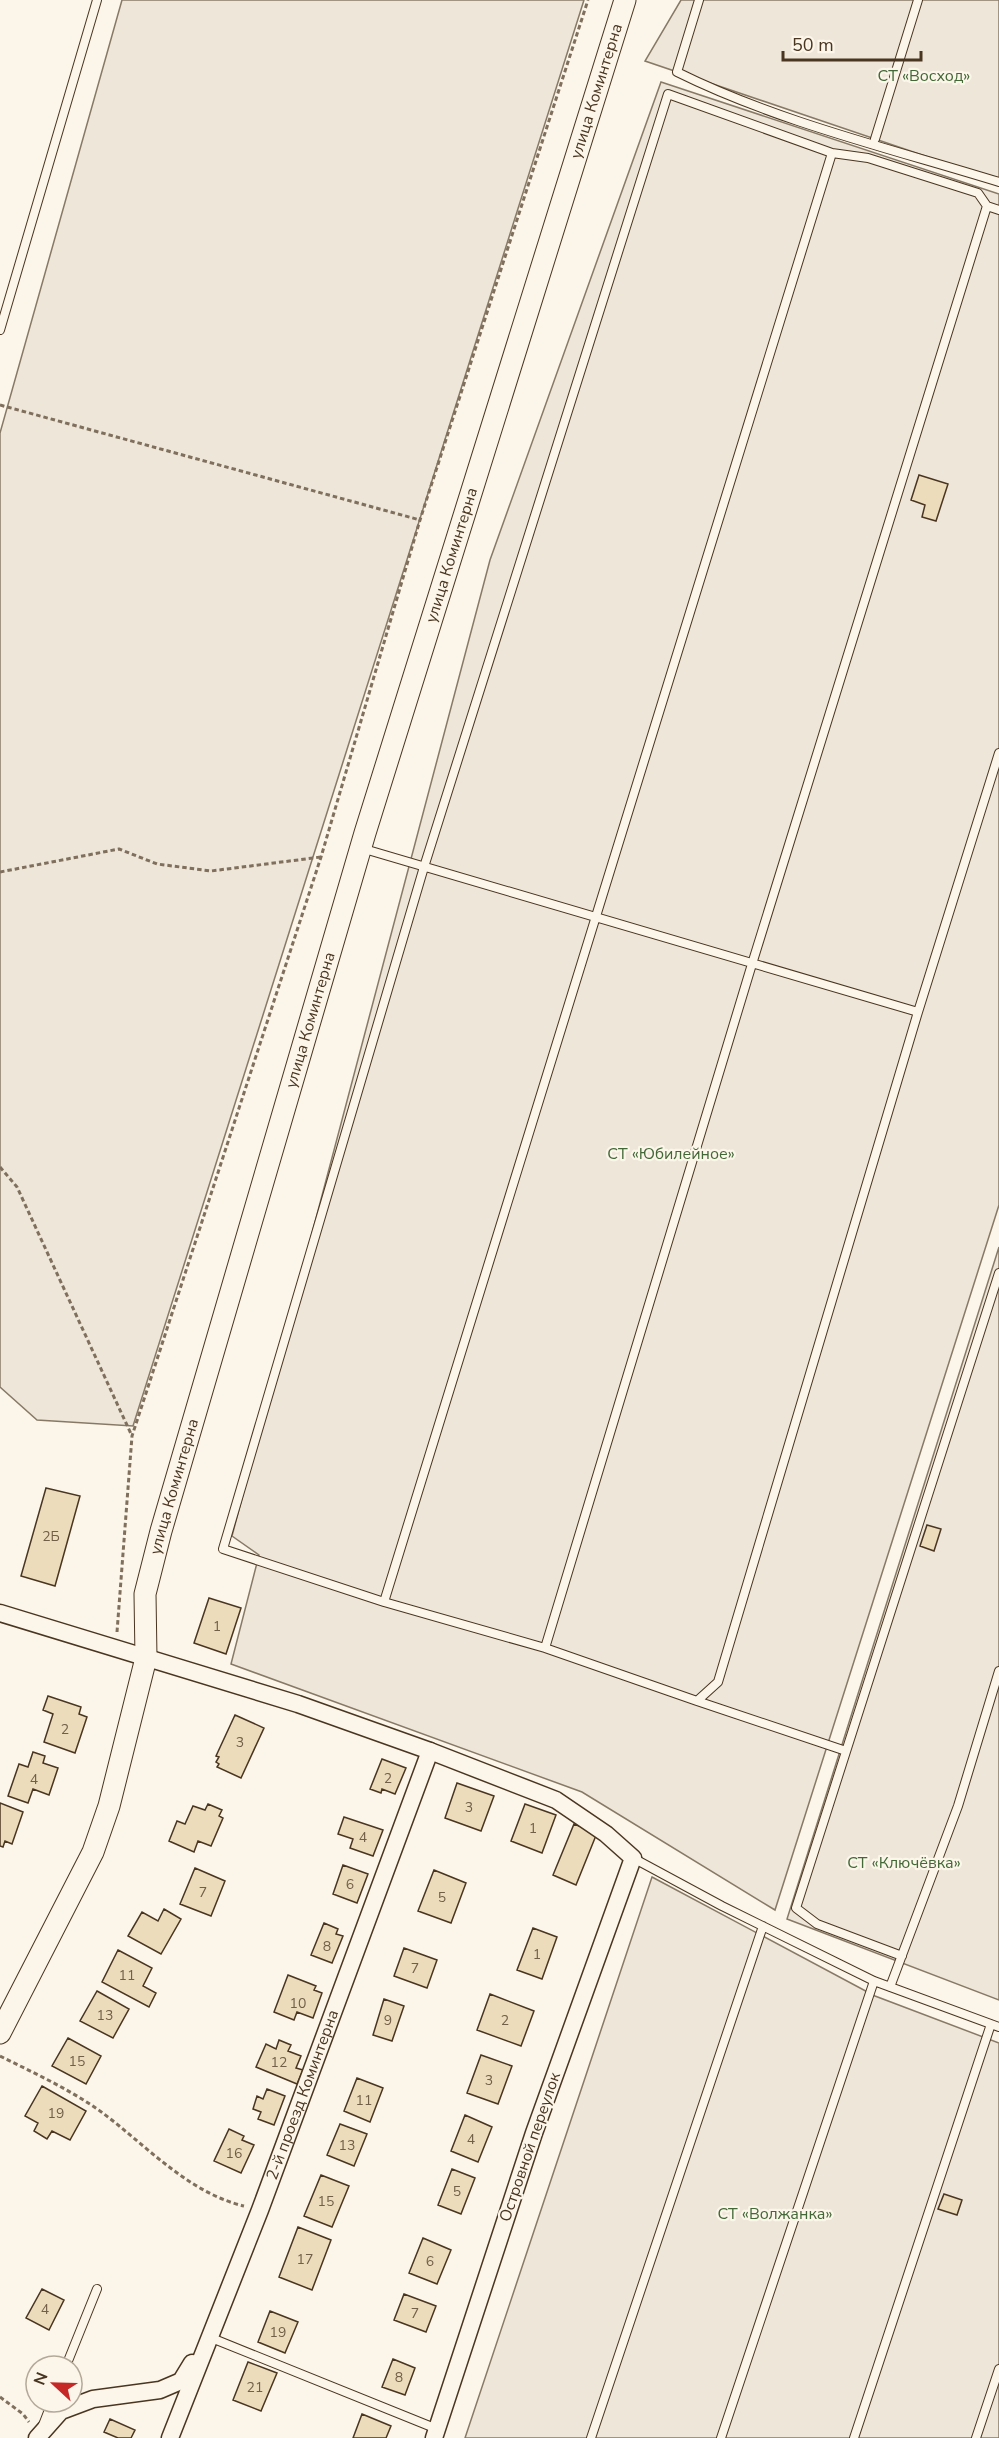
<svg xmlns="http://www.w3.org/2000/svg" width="999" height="2438" viewBox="0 0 999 2438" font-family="'Nunito Sans',sans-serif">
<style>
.green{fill:#ede6d9;stroke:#887966;stroke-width:1.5}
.building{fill:#ecdcbc;stroke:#4a3520;stroke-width:1.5}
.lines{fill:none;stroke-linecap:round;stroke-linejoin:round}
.service-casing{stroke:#4a3520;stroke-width:10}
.minor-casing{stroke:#4a3520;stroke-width:19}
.tertiary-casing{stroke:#4a3520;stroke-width:23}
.path{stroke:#7f6f5c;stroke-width:3;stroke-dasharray:4.5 3;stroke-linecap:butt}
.service{stroke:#fbf6e9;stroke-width:8}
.minor{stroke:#fbf6e9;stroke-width:16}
.tertiary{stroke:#fbf6e9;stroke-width:21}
.labels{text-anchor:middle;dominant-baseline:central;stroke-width:4.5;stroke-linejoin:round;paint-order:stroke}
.number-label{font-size:14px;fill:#725f47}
.park-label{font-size:16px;fill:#436837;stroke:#fbf6e9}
.street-label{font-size:16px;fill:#4a3520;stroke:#fbf6e9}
</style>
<rect width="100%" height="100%" fill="#fbf6e9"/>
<path class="green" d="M 122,0 L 584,0 L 133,1426 L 37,1420 L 0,1387 L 0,433 Z
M 681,0 L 999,0 L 999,181 L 645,61 Z
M 661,82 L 999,194 L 999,1205 L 775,1910 L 582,1792 L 231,1664 L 259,1555 L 232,1536 L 490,560 Z
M 999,1247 L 999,2000 L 787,1919 Z
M 652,1877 L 875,1996 L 999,2043 L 999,2438 L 465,2438 Z"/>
<path class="building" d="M 919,475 L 948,484 L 936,521 L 922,517 L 925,505 L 911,500 Z
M 46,1488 L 80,1496 L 55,1586 L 21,1576 Z
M 927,1525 L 941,1529 L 934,1551 L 920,1546 Z
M 209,1598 L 241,1608 L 226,1654 L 194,1643 Z
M 48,1696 L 81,1707 L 79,1714 L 87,1717 L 75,1753 L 44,1742 L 53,1714 L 43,1710 Z
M 235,1715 L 264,1728 L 241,1778 L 217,1767 L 219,1764 L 216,1762 L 219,1757 L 216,1756 Z
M 33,1752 L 45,1756 L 43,1763 L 58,1768 L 49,1795 L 33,1789 L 28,1803 L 8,1796 L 19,1764 L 28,1767 Z
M 382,1759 L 406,1768 L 395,1794 L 382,1789 L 381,1793 L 370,1789 Z
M 457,1783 L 494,1796 L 481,1831 L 445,1818 Z
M 0,1803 L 23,1812 L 12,1844 L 5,1841 L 3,1847 L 0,1846 Z
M 208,1804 L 222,1810 L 219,1816 L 223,1818 L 211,1846 L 198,1841 L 194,1852 L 169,1841 L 177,1821 L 185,1824 L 193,1806 L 205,1810 Z
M 525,1804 L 556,1815 L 542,1853 L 511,1841 Z
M 344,1817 L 383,1830 L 373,1856 L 350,1848 L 353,1839 L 338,1834 Z
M 574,1824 L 597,1833 L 576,1885 L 553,1875 Z
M 343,1865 L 368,1874 L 357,1903 L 333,1894 Z
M 195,1868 L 225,1881 L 211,1916 L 180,1904 Z
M 434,1870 L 466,1883 L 451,1923 L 418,1911 Z
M 164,1909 L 181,1919 L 161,1954 L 128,1936 L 142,1912 L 158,1921 Z
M 324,1923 L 338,1929 L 336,1934 L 343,1936 L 332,1963 L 311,1955 Z
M 533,1928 L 557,1937 L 542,1979 L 517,1970 Z
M 404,1948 L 437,1960 L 427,1988 L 394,1976 Z
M 118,1950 L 152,1968 L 143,1986 L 156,1993 L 149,2007 L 102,1982 Z
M 288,1975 L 316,1986 L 314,1990 L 322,1993 L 313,2018 L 297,2012 L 294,2020 L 274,2012 Z
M 97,1991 L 129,2009 L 113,2038 L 80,2021 Z
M 490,1994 L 534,2011 L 521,2046 L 477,2030 Z
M 384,1999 L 404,2006 L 392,2041 L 373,2035 Z
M 68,2038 L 101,2056 L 86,2084 L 52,2066 Z
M 279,2040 L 291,2045 L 288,2051 L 301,2056 L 296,2068 L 303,2070 L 297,2084 L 256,2067 L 266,2044 L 276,2049 Z
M 481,2055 L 512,2066 L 498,2104 L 467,2093 Z
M 357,2078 L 383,2088 L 370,2122 L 344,2111 Z
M 42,2086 L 86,2111 L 70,2140 L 52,2131 L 47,2139 L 34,2131 L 38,2123 L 25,2116 Z
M 267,2089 L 285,2096 L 274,2125 L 258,2119 L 261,2112 L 253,2109 L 257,2096 L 263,2099 Z
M 465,2115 L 492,2127 L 478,2162 L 451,2151 Z
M 340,2124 L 367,2134 L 354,2166 L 327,2155 Z
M 229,2129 L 244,2136 L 242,2140 L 254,2145 L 241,2173 L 214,2161 Z
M 452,2169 L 475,2178 L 461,2214 L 438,2205 Z
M 321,2175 L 349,2186 L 332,2227 L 304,2216 Z
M 944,2194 L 962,2200 L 957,2215 L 938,2209 Z
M 298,2227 L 331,2240 L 312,2290 L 279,2277 Z
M 423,2238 L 451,2250 L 437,2284 L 409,2273 Z
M 42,2289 L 64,2300 L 49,2330 L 26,2318 Z
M 404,2294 L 436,2306 L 426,2332 L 394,2320 Z
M 270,2311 L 298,2322 L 285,2353 L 258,2342 Z
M 393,2359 L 415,2368 L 405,2395 L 382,2387 Z
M 248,2362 L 277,2373 L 261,2411 L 233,2400 Z
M 362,2414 L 391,2426 L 386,2438 L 353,2438 Z
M 110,2419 L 135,2430 L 131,2438 L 118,2438 L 104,2432 Z"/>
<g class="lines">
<defs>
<path id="service" d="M 699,0 L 677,72 C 778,122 892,149 999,182
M 875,139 L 918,0
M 999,210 L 987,206 L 752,964 L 545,1648 L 697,1701 L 718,1682 L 918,1012 L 999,753
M 0,330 L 97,0
M 361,848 L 918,1012
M 384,1602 L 223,1549 L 424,867 L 668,94 L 832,153
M 545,1648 L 384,1602 L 832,153 L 868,158 L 978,193 L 987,206
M 697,1701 L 846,1751
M 633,1858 L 722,1906 L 874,1981 L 999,2027
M 902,1956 L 817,1924 L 796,1908 L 999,1273
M 890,1987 L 958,1806 L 999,1671
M 209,2337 L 437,2429
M 66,2366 L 97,2289
M 43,2425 L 52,2402
M 591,2438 L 763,1926
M 721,2438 L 874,1981
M 854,2438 L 991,2024
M 976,2438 L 999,2369"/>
<g id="minor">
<path d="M 0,1613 L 298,1704 L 430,1751 L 556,1800 L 606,1834 L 633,1858 L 534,2133 L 434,2438"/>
<path d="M 37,2438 L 61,2411 L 93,2399 L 160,2390 L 181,2381 L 192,2363"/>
<path id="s1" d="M 170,2438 L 260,2210 L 430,1751"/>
</g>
<g id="tertiary">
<path id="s2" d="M 0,2033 L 93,1852 L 109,1806 L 146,1658 L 145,1594 L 161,1531 L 365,833 L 625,0"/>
</g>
</defs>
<use href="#service" class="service-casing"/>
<use href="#minor" class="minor-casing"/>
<use href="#tertiary" class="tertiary-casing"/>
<path class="path" d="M 0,405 L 420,520
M 0,872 L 119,849 L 157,864 L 211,871 L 321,857
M 0,1167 L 17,1187 L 132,1436
M 117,1632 L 132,1436 L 321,857 L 420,520 L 588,0
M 0,2056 C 34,2073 69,2089 100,2111 C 145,2144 188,2193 244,2206
M 0,2397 L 23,2414 L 29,2422"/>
<use href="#service" class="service"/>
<use href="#minor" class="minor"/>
<use href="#tertiary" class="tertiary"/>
</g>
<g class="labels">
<g class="number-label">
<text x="51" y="1536">2Б</text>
<text x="217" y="1626">1</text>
<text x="65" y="1729">2</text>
<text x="240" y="1742">3</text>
<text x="388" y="1778">2</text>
<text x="34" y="1779">4</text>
<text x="469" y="1807">3</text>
<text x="533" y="1828">1</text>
<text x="363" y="1837">4</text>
<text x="350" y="1884">6</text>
<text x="203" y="1892">7</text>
<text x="442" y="1897">5</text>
<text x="327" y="1946">8</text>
<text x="537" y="1954">1</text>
<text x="415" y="1968">7</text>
<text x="127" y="1975">11</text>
<text x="298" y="2003">10</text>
<text x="105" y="2015">13</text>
<text x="388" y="2020">9</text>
<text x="505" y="2020">2</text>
<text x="77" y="2061">15</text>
<text x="279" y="2062">12</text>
<text x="489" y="2080">3</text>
<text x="364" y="2100">11</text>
<text x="56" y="2113">19</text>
<text x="471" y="2139">4</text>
<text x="347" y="2145">13</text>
<text x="234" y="2153">16</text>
<text x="457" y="2191">5</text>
<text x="326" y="2201">15</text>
<text x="305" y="2259">17</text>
<text x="430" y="2261">6</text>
<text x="45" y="2309">4</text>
<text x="415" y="2313">7</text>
<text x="278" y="2332">19</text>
<text x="399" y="2377">8</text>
<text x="255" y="2387">21</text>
</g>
<g class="park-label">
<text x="924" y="76">СТ «Восход»</text>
<text x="671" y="1154">СТ «Юбилейное»</text>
<text x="904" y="1863">СТ «Ключёвка»</text>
<text x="775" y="2214">СТ «Волжанка»</text>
</g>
<g class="street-label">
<text stroke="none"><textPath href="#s2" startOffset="2038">улица Коминтерна</textPath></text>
<text stroke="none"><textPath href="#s2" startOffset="1552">улица Коминтерна</textPath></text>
<text stroke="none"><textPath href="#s2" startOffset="1066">улица Коминтерна</textPath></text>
<text stroke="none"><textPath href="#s2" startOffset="580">улица Коминтерна</textPath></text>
<text stroke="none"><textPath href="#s1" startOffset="368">2-й проезд Коминтерна</textPath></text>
<text transform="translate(530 2147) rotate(-71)">Островной переулок</text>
</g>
</g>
<g transform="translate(54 2384) rotate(292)"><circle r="28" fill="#fbf6e9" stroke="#b4a999" stroke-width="1.5"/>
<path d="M0-4.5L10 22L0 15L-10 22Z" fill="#c62828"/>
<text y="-9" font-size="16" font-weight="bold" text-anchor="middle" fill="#4a3520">N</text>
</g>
<path d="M783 51v9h138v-9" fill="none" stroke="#4a3520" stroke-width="3"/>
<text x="792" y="51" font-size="18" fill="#4a3520" stroke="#fbf6e9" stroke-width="4.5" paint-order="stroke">50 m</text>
</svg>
